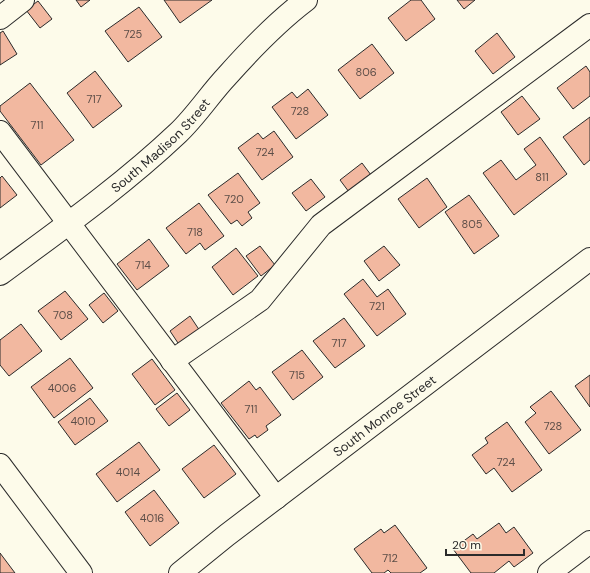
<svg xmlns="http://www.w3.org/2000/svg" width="590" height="573" viewBox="0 0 590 573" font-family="'DM Sans',sans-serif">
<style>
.building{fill:#f2b8a0;stroke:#2b2b2b}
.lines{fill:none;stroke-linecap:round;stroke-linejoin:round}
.minor-casing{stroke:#2b2b2b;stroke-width:24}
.minor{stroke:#fdfbea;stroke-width:22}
.labels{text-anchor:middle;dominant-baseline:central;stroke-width:3;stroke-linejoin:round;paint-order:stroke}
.number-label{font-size:11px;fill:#5d4e48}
.street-label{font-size:13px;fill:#2b2b2b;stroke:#fdfbea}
</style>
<rect width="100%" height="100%" fill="#fdfbea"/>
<path class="building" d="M 76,0 L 90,0 L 81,7 Z
M 164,0 L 212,0 L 180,23 Z
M 411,0 L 421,0 L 435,19 L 406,41 L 388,18 Z
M 457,0 L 475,0 L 464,9 Z
M 38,1 L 52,19 L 40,28 L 26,10 Z
M 139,7 L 162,37 L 128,62 L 105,31 Z
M 3,31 L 17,54 L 0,65 L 0,33 Z
M 497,33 L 515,57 L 493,74 L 475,51 Z
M 372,44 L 394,73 L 360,99 L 338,70 Z
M 586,66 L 590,72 L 590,96 L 573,109 L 557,88 Z
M 95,71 L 122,106 L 93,128 L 67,93 Z
M 30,83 L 74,140 L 41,165 L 0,111 L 0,106 Z
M 308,89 L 328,115 L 296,139 L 272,107 L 292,92 L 297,98 Z
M 522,96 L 540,119 L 518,135 L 501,112 Z
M 590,117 L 590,160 L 584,165 L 563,137 Z
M 274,131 L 293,157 L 262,180 L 238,148 L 258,133 L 263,139 Z
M 540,137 L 567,174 L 514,215 L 483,173 L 501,160 L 516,180 L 536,165 L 524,149 Z
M 362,163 L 371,175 L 349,192 L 340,180 Z
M 238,173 L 260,203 L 248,212 L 252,218 L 242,226 L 237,220 L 231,224 L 208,195 Z
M 2,176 L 17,195 L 0,208 L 0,178 Z
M 427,178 L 447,207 L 419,228 L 398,199 Z
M 311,179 L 325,197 L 306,211 L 292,193 Z
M 469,195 L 499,236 L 474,254 L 445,212 Z
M 199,203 L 224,236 L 205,250 L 200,243 L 186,254 L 166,228 Z
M 149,239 L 169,266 L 137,290 L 117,264 Z
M 260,246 L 275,265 L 261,276 L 246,256 Z
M 384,246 L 400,265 L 379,281 L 364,261 Z
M 236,248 L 258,276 L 233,295 L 212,267 Z
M 363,279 L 377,297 L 388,289 L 406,314 L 377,336 L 344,294 Z
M 65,291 L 88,319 L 61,340 L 38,311 Z
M 104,293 L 118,311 L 103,323 L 89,305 Z
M 190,316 L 200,331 L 180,346 L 170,331 Z
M 344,318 L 365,346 L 335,368 L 313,341 Z
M 21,324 L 42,351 L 9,376 L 0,365 L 0,340 Z
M 302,350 L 323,377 L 293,400 L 272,372 Z
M 70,358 L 93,388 L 54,418 L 31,387 Z
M 152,359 L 175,390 L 155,405 L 132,374 Z
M 590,375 L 590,407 L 575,386 Z
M 249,381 L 256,390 L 260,387 L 281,415 L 266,426 L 268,430 L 257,438 L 255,435 L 249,439 L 221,403 Z
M 551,391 L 581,430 L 549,454 L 525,422 L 536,413 L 530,407 Z
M 177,393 L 190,410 L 169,426 L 156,409 Z
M 90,398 L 108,421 L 75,445 L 58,422 Z
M 507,422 L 542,470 L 512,492 L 494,468 L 486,474 L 472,455 L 488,443 L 485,438 Z
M 139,442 L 160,470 L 117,502 L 96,474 Z
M 214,445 L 236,474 L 204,498 L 182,469 Z
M 154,490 L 179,523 L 150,546 L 125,512 Z
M 499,523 L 506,533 L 514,527 L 533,553 L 514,567 L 509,561 L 494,573 L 471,573 L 453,549 L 473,534 L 477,539 Z
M 395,525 L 427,568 L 420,573 L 391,573 L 388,570 L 384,573 L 372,573 L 354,549 L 381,529 L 384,533 Z
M 0,553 L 15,573 L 0,573 Z"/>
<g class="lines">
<defs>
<g id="minor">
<path d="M 0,18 L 23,0"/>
<path d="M 0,132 L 276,498"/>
<path id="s1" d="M 0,274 C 61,229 123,185 178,133 C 196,116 210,94 227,76 C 251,49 277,22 306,0"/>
<path d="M 172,361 L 260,300 L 321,225 L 590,25"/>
<path d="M 0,465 L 81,573"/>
<path id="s2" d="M 180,573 L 227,535 L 590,259"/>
<path d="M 549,573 L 590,542"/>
</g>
</defs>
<use href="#minor" class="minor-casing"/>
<use href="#minor" class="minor"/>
</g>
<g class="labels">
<g class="number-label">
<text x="133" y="34">725</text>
<text x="366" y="72">806</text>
<text x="94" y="99">717</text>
<text x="300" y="111">728</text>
<text x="37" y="125">711</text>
<text x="265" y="152">724</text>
<text x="542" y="177">811</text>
<text x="234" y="199">720</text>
<text x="472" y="224">805</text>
<text x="195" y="232">718</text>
<text x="143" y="265">714</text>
<text x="377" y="306">721</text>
<text x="63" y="315">708</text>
<text x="339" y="343">717</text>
<text x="297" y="375">715</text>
<text x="62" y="388">4006</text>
<text x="251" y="409">711</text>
<text x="83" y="421">4010</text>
<text x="553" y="426">728</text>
<text x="506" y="462">724</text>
<text x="128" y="472">4014</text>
<text x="152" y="518">4016</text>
<text x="390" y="558">712</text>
</g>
<g class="street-label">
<text stroke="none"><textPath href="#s1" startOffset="206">South Madison Street</textPath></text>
<text stroke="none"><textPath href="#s2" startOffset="258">South Monroe Street</textPath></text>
</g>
</g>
<path d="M446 549v6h78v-6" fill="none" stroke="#2b2b2b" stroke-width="2"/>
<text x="452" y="549" font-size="12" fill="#2b2b2b" stroke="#fdfbea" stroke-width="3" paint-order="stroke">20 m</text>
</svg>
